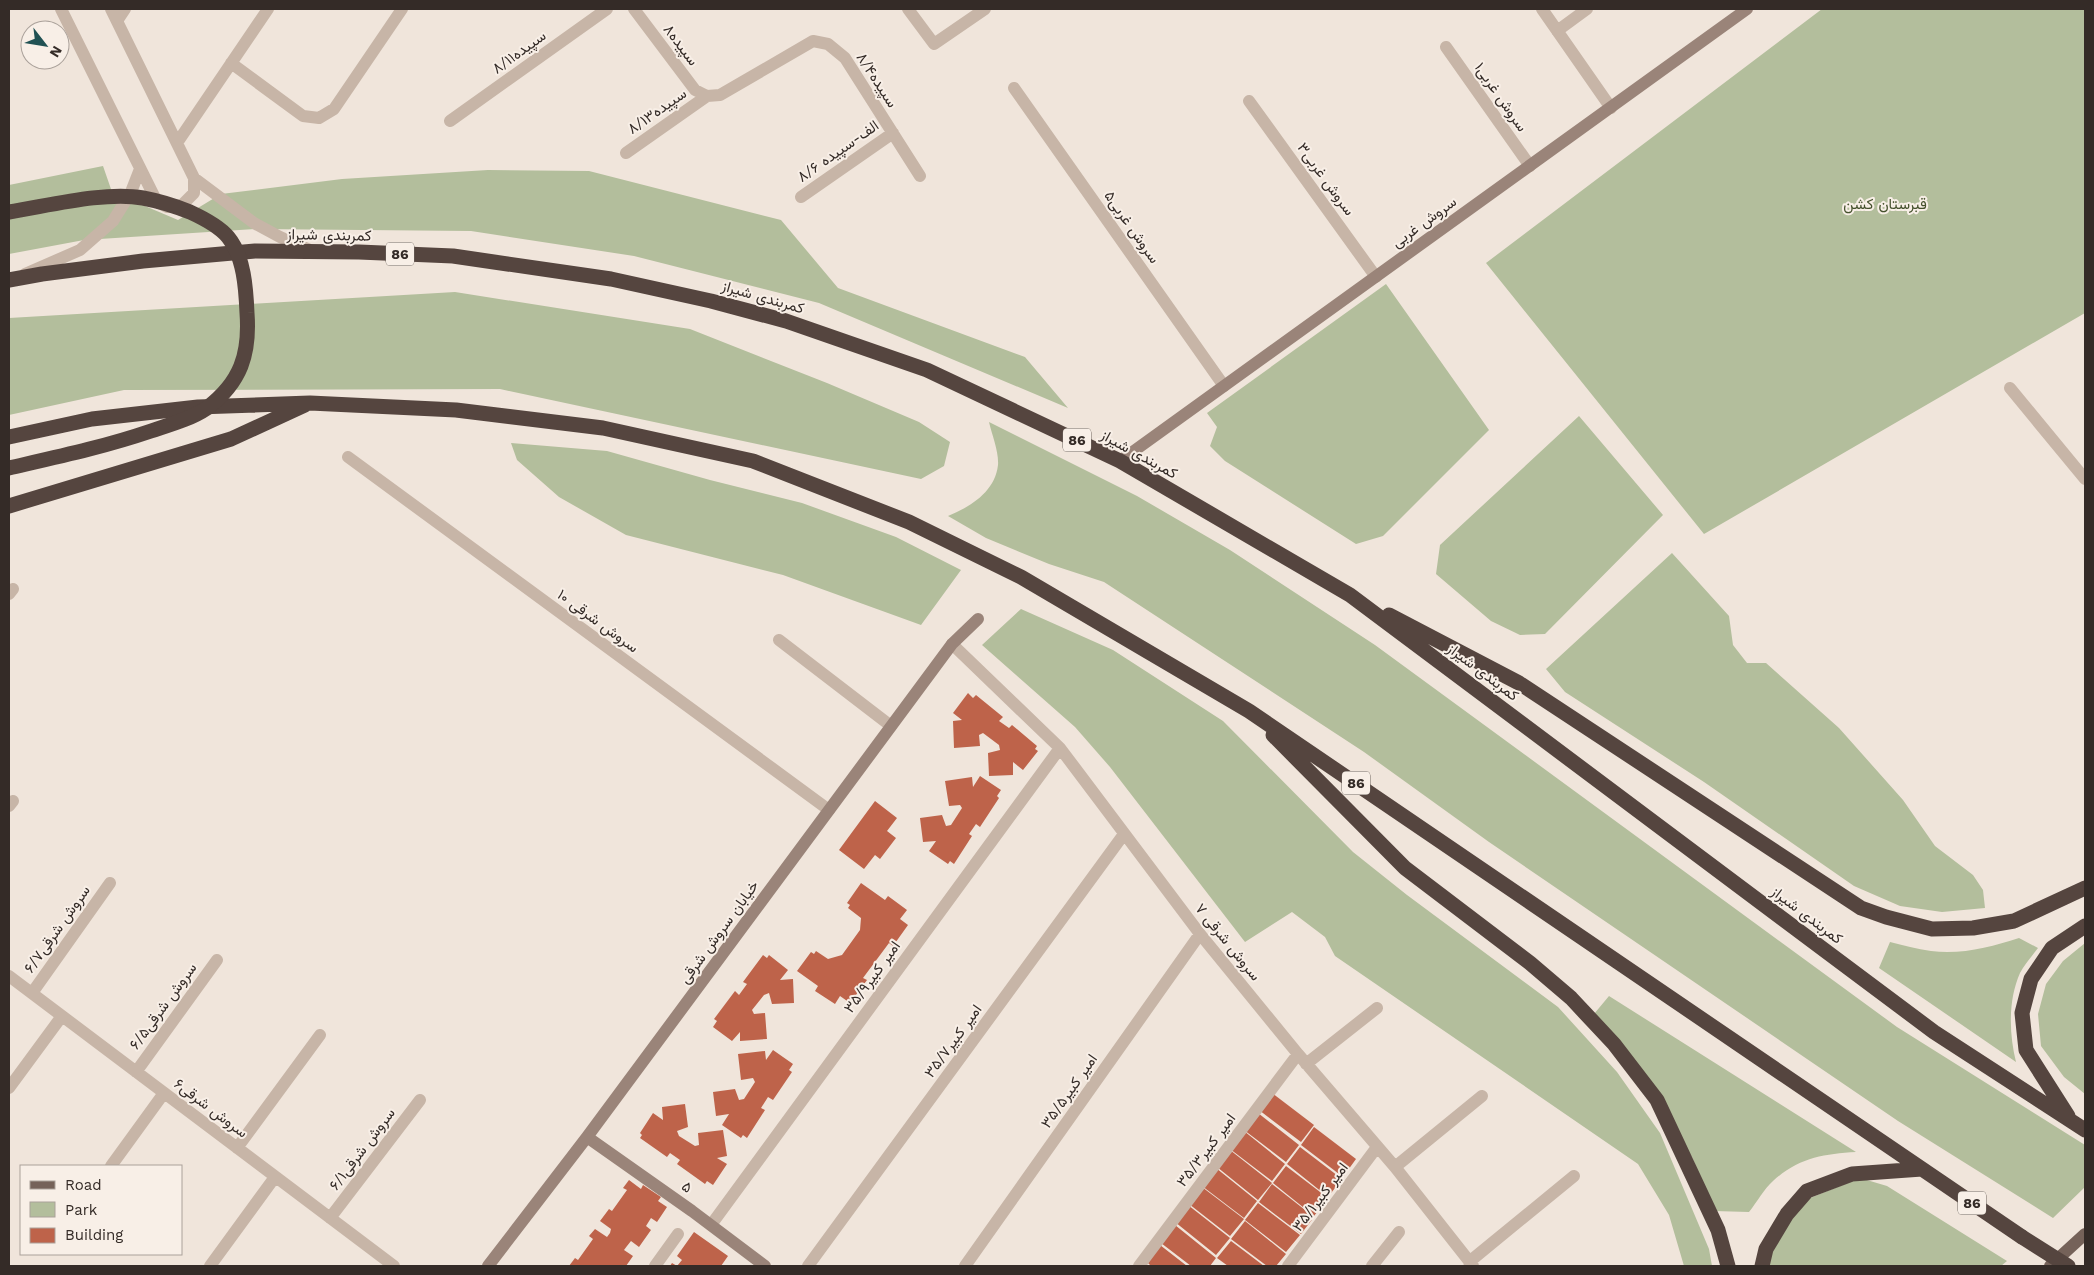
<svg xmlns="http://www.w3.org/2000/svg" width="2094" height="1275" viewBox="0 0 2094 1275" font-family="'Work Sans',Vazirmatn,sans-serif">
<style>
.green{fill:#b3be9c}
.building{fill:#be634a}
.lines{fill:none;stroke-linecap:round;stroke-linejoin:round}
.street{stroke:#c7b5a7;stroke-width:12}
.secondary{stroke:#9a8479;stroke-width:12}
.primary{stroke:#756259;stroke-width:12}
.highway{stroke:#55453f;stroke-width:15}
.highway-bridge{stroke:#55453f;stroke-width:15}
.labels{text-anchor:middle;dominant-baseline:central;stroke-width:4;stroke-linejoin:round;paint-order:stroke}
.shield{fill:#f8efe7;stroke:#6f6661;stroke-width:1}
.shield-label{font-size:14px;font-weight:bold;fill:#342b27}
.street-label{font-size:15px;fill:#342b27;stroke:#f8efe7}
.park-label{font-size:15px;fill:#45512d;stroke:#f8efe7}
</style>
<rect width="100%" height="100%" fill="#f0e5db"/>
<path class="green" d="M 1822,9 L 2085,9 L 2085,313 L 1704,534 L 1486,263 Z
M 103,166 L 112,192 L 178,220 L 221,194 L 342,179 L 488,170 L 589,171 L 781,220 L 838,288 L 1025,357 L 1068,408 L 819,303 L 634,256 L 471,231 L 255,229 L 84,240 L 9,254 L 9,185 Z
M 1386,284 L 1489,430 L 1383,536 L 1356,544 L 1225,461 L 1210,446 L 1217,427 L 1207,413 Z
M 455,292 L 690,329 L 827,383 L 919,422 L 950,442 L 944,466 L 921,479 L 500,389 L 124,390 L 9,415 L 9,318 Z
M 1579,416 L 1663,515 L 1545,634 L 1520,635 L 1491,621 L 1436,574 L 1440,545 Z
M 989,422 L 1137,496 L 1230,550 L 1375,645 L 1897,1027 L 2085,1145 L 2085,1187 L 2053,1218 L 1898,1121 L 1489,842 L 1364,752 L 1104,582 L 1049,564 L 986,538 L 948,516 C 970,507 995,492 998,465 C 999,452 992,435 989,422 Z
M 511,443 L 607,451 L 710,480 L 802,503 L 896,537 L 961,570 L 921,625 L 783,575 L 626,535 L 559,497 L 517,460 Z
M 1672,553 L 1729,616 L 1733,645 L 1747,663 L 1766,663 L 1839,728 L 1903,800 L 1935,846 L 1973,875 L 1983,890 L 1985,908 L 1942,912 L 1900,906 L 1854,886 L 1704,782 L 1565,692 L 1546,669 Z
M 1021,609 L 1113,650 L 1223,721 L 1353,852 L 1407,895 L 1558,1007 L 1617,1072 L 1660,1133 L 1709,1249 L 1712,1266 L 1684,1266 L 1669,1215 L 1638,1164 L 1335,956 L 1325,937 L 1292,912 L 1245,942 L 1110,767 L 1075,727 L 982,645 Z
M 2019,938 L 2038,948 C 2032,956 2024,965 2020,973 C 2008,1000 2009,1034 2016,1062 L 1879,968 L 1890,942 C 1903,945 1917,949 1931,951 C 1961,955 1991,947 2019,938 Z
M 2085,943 L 2085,1094 L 2064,1077 L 2041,1046 L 2038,1014 L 2046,984 L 2063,961 Z
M 1609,996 L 1856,1152 C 1823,1154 1798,1158 1773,1181 C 1764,1189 1757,1202 1749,1212 L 1714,1211 L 1692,1157 L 1594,1014 Z
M 1860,1178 L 1887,1186 L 2007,1261 L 2001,1266 L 1769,1266 L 1772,1247 L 1805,1200 Z"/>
<path class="building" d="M 968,693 L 973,698 L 976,695 L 1003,717 L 999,721 L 1009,728 L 1012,725 L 1037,746 L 1035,749 L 1038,751 L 1023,770 L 1013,762 L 1013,775 L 989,776 L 988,753 L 1000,750 L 999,745 L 983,733 L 979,735 L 980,746 L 954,748 L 953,721 L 962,720 L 953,713 Z
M 980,776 L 1001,790 L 997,796 L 999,798 L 980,827 L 976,824 L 969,834 L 972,836 L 954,864 L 950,861 L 948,864 L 929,851 L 936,841 L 923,842 L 920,818 L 942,815 L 946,826 L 951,825 L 962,808 L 960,805 L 949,806 L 945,781 L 972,777 L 973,787 Z
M 875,801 L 897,818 L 887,831 L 896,838 L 880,859 L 875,855 L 864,869 L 839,850 Z
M 861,883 L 885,900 L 888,896 L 907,910 L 900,919 L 908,925 L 893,946 L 889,943 L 863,978 L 867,980 L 850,1003 L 840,996 L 835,1004 L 815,991 L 818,986 L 797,971 L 811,952 L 814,954 L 816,951 L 828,959 L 842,955 L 860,930 L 861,918 L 848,908 L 850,905 L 847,903 Z
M 763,955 L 767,958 L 769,955 L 788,970 L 780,980 L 793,979 L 794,1003 L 772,1004 L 769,993 L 764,995 L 752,1010 L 754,1014 L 765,1013 L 767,1039 L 740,1041 L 740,1032 L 732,1041 L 713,1027 L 717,1021 L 714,1019 L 735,991 L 739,995 L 747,984 L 743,982 Z
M 773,1050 L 793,1064 L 789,1070 L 792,1072 L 773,1100 L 768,1097 L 761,1108 L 765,1110 L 747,1138 L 743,1135 L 741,1138 L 722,1125 L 729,1114 L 716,1116 L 713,1092 L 735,1089 L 739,1100 L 744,1099 L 755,1082 L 753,1078 L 741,1080 L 738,1054 L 765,1051 L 766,1060 Z
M 1272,1093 L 1314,1125 L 1301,1142 L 1259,1110 Z
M 685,1104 L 688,1127 L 677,1131 L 679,1136 L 695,1146 L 699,1145 L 698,1133 L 723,1130 L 727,1156 L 717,1158 L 727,1164 L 713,1185 L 707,1181 L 705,1184 L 677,1164 L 680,1160 L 670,1153 L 667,1157 L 640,1138 L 642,1135 L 640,1133 L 653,1113 L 663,1120 L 662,1107 Z
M 1258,1113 L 1299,1145 L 1286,1162 L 1244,1130 Z
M 1314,1127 L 1356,1159 L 1343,1177 L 1301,1145 Z
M 1244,1131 L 1285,1164 L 1272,1181 L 1230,1149 Z
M 1300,1147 L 1342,1179 L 1328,1197 L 1287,1164 Z
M 1230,1150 L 1272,1183 L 1258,1200 L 1217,1167 Z
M 1286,1166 L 1328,1198 L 1314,1216 L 1273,1183 Z
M 1216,1168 L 1257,1201 L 1244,1218 L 1202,1186 Z
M 629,1180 L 641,1189 L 643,1185 L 661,1197 L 658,1201 L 667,1207 L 657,1222 L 651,1218 L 646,1226 L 651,1230 L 639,1247 L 631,1241 L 627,1246 L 615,1238 L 627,1246 L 624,1250 L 633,1256 L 626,1266 L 569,1266 L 575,1258 L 578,1260 L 593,1239 L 589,1236 L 595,1229 L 607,1237 L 610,1233 L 611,1229 L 600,1221 L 609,1209 L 612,1211 L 627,1190 L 623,1188 Z
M 1272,1184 L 1314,1217 L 1301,1234 L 1259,1202 Z
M 1202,1187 L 1244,1219 L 1230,1236 L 1189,1204 Z
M 1258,1203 L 1300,1235 L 1286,1252 L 1245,1220 Z
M 1188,1205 L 1230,1238 L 1216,1255 L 1175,1222 Z
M 1245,1221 L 1286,1254 L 1276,1266 L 1267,1266 L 1231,1239 Z
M 1175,1225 L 1216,1258 L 1210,1266 L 1191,1266 L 1161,1243 Z
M 694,1232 L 728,1256 L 721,1266 L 670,1266 L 672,1263 L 677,1266 L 682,1260 L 677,1256 Z
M 1231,1241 L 1264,1266 L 1228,1266 L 1217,1258 Z
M 1160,1245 L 1187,1266 L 1151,1266 L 1147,1262 Z"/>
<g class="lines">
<path class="street" d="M 61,9 L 157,202 L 167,207 L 182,205 L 194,193 L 194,178
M 111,9 L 194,178 L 254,223 L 280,237 L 310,250
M 634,9 L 695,90 L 707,96
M 908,9 L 934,44 L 985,9
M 1542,9 L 1611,108
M 117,21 L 125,9
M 1557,31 L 1587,9
M 1446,47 L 1530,166
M 231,63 L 303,116 L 319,118 L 334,109 L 402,9
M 1014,88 L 1224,386
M 1249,101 L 1376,277
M 450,121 L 607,9
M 177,143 L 268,9
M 626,153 L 707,96 L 720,95 L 813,41 L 828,44 L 845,58 L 920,176
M 801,197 L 893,133
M 25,274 L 80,250 L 113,221 L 131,192 L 140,169
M 2010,388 L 2085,479
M 348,457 L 829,810
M 9,594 L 13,589
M 779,640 L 891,726
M 952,644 L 1060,748 L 1200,934 L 1298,1054 L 1395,1167 L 1473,1266
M 9,806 L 13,801
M 9,976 L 394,1266
M 32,993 L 110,883
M 1306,1064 L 1377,1008
M 136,1072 L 217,960
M 9,1088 L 62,1016
M 237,1148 L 320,1035
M 111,1166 L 164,1093
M 1395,1167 L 1482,1096
M 330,1218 L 420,1100
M 711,1225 L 1060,748
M 1469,1262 L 1574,1176
M 210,1266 L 275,1177
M 655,1266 L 678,1234
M 808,1266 L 1124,834
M 965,1266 L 1200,934
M 1139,1266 L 1298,1054
M 1288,1266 L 1377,1147
M 1372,1266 L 1399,1232"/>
<path class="secondary" d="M 1120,461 L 1747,9
M 587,1137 L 692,1211 L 765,1266
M 488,1266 L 587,1137 L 952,644 L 978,619"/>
<path class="primary" d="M 2050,1266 L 2085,1234"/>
<path class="highway" d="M 9,280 L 42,274 L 143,261 L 255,251 L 359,252 L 453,256 L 611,279 L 711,301 L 786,321 L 927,370 L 1120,461 L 1350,595 L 1934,1032 L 2085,1130
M 9,437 L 92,419 L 198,407 L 310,403 L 456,410 L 603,428 L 753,461 L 909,522 L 1021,577 L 1249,711 L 2022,1237
M 9,506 L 231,439 L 305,405
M 1389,615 L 1519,683 L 1861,908 L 1886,917 L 1932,929 L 1973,928 L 2014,921 L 2085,888
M 1273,735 L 1405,868 L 1530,963 L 1571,998 L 1614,1044 L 1657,1100 L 1718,1230 L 1728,1266
M 2068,1116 L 2026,1050 L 2022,1013 L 2031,979 L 2052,948 L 2085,926
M 1762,1266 L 1766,1249 L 1787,1214 L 1807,1191 L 1852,1174 L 1922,1169"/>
<path class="highway-bridge" d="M 9,212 C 48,206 105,191 143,198 C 159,201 175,206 190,212 C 203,218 219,226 228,237 C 244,256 246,289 247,313 C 250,354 241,382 207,408 C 191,419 169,425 151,431 C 104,447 57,457 9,468
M 2022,1237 L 2068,1266"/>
</g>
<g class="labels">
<g class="shield">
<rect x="386" y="242.5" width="28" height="23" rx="4"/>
<rect x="1063" y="428.5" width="28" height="23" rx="4"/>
<rect x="1342" y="771.5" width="28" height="23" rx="4"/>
<rect x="1958" y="1191.5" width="28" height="23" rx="4"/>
</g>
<g class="shield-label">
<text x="400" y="254">86</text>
<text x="1077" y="440">86</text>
<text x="1356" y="783">86</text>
<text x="1972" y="1203">86</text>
</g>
<g class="street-label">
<text transform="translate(681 45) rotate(53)">سپیده۸</text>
<text transform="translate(519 52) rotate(-36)">سپیده۸/۱۱</text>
<text transform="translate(877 80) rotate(57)">سپیده۸/۴</text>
<text transform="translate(1501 97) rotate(55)">سروش غربی۱</text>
<text transform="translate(657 111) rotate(-35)">سپیده۸/۱۳</text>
<text transform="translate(838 151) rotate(-35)">۸/۶ الف-سپیده</text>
<text transform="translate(1326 179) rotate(54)">سروش غربی۳</text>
<text transform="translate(1424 222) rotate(-36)">سروش غربی</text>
<text transform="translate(1132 227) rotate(55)">سروش غربی۵</text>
<text transform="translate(329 235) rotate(1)">کمربندی شیراز</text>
<text transform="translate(763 297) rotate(16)">کمربندی شیراز</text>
<text transform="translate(1139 454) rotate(29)">کمربندی شیراز</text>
<text transform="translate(598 621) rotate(36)">سروش شرقی ۱۰</text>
<text transform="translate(1483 672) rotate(37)">کمربندی شیراز</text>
<text transform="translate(1807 915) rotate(37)">کمربندی شیراز</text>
<text transform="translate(57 929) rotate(-55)">سروش شرقی۶/۷</text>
<text transform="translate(719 932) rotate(-54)">خیابان سروش شرقی</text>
<text transform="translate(1228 942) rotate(51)">سروش شرقی ۷</text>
<text transform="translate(872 977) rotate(-54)">امیر کبیر۳۵/۹</text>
<text transform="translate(163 1006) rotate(-54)">سروش شرقی۶/۵</text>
<text transform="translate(953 1041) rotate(-54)">امیر کبیر۳۵/۷</text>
<text transform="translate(1069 1091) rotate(-55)">امیر کبیر۳۵/۵</text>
<text transform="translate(211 1108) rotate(37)">سروش شرقی۶</text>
<text transform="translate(362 1149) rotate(-53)">سروش شرقی۶/۱</text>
<text transform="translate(1206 1150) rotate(-53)">امیر کبیر۳۵/۳</text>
<text transform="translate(687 1187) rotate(35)">۵</text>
<text transform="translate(1320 1197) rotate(-53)">امیر کبیر۳۵/۱</text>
</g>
<g class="park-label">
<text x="1885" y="204">قبرستان کشن</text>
</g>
</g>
<rect width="2094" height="1275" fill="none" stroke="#342b27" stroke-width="20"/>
<rect x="20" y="1165" width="162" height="90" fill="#f8efe7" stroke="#aaa19a"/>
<rect x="30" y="1181" width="25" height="8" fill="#756259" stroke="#aaa19a"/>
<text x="65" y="1190" font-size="15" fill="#342b27">Road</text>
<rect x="30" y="1202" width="25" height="15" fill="#b3be9c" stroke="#aaa19a"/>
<text x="65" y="1215" font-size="15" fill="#342b27">Park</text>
<rect x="30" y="1228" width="25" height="15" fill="#be634a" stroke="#aaa19a"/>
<text x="65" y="1240" font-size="15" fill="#342b27">Building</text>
<g transform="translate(45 45) rotate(121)"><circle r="24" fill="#f8efe7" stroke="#aaa19a"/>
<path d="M0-4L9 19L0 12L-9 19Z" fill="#205153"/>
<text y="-8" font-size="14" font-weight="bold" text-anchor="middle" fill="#342b27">N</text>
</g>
</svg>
